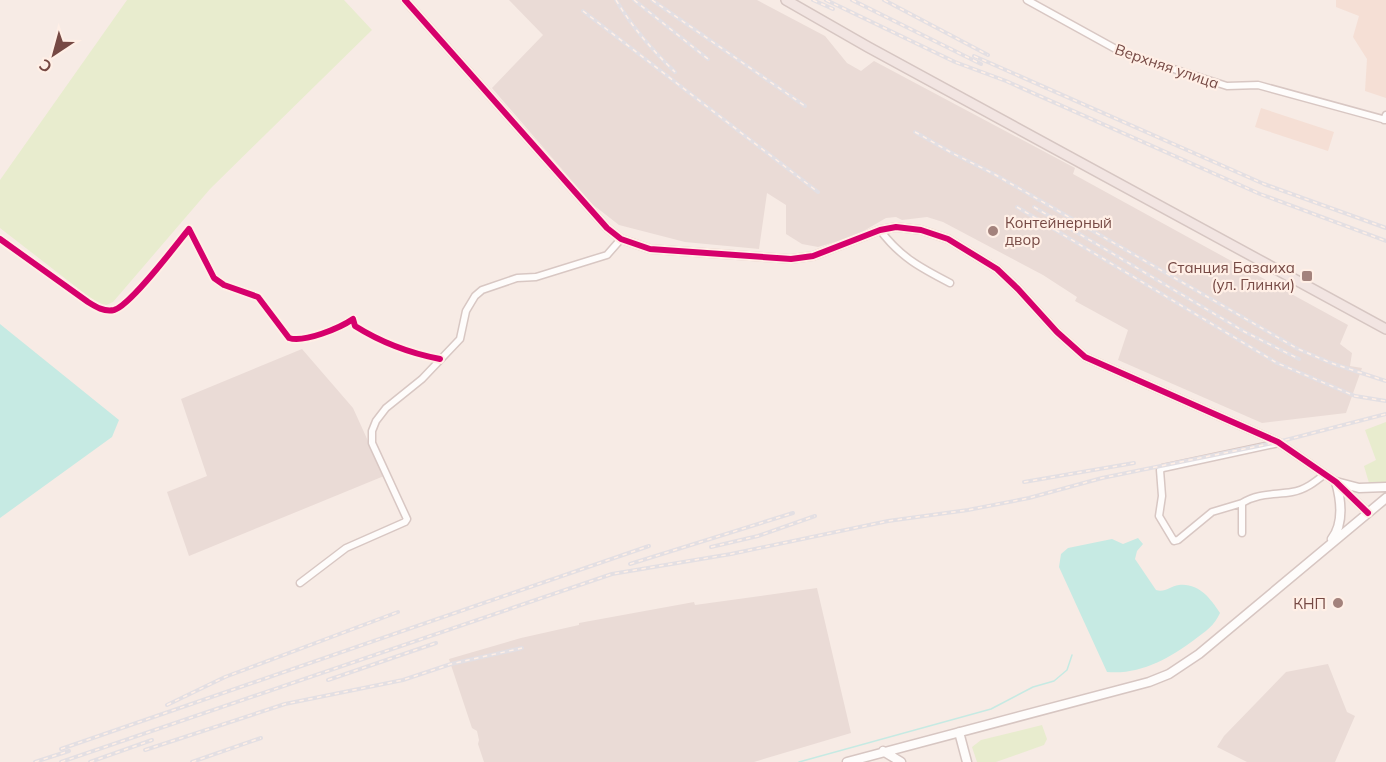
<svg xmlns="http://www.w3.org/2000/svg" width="1386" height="762" viewBox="0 0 1386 762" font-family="Mulish,sans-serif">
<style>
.residential{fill:#f5dfd5}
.industrial{fill:#eadbd6}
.green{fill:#e8ecce}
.water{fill:#c6eae3}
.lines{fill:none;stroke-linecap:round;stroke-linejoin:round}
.stream{stroke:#c6eae3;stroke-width:1.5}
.minor-casing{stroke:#d8c7c3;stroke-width:9}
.tertiary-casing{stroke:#d8c7c3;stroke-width:10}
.secondary-casing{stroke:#d7c6c2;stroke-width:11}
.trunk-casing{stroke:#d6c6c2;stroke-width:12}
.minor{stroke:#fefcfb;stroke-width:6}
.tertiary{stroke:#fefcfb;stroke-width:8}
.secondary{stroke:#fefcfb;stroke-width:8}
.trunk{stroke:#f2e5e2;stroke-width:9}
.rail-casing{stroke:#e3dfe3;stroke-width:4}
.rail{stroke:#ffefe6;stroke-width:1.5;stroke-dasharray:4.5;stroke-linecap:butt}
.cycleway-casing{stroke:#ffefe6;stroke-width:10}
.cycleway{stroke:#d6006c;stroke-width:6}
.poi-dot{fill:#a3827c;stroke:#ffefe6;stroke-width:2}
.labels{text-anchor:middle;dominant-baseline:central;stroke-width:4.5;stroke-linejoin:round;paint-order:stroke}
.street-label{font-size:15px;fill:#764944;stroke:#ffefe6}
.poi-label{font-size:15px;fill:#764944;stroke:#ffefe6;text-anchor:end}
</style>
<rect width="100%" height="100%" fill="#f7ebe5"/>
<path class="residential" d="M 1336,0 L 1386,0 L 1386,98 L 1365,91 L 1367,59 L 1353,37 L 1359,16 L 1336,7 Z
M 1261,108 L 1334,132 L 1328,151 L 1255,127 Z"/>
<path class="industrial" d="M 509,0 L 757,0 L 825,36 L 847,63 L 861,71 L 874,61 L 1075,168 L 1073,174 L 1348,325 L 1340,344 L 1352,353 L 1350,366 L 1362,368 L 1346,413 L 1262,423 L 1118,360 L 1128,330 L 1075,301 L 1077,297 L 1043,275 L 943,222 L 927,217 L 902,220 L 896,217 L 886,218 L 855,236 L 818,247 L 802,244 L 786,234 L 786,205 L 767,193 L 759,249 L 685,242 L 619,225 L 592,204 L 492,88 L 543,35 Z
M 302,349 L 353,408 L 384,476 L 189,556 L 167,492 L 207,476 L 181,399 Z
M 817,588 L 851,733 L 754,762 L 484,762 L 478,744 L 479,740 L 477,731 L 472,728 L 449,659 L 521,638 L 579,625 L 579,623 L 694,602 L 695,605 Z
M 1328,664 L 1347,712 L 1355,716 L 1335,762 L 1247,762 L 1217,747 L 1224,736 L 1286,672 Z"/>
<path class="green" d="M 127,0 L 344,0 L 372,30 L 210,189 L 113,302 L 102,307 L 0,228 L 0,180 Z
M 1386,422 L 1386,484 L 1369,483 L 1364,466 L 1376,460 L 1365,430 Z
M 1042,725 L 1047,739 L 1044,745 L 996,762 L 977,762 L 972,747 L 981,740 Z"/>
<path class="water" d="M 0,324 L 119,420 L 112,437 L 0,518 Z
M 1138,538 L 1143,544 L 1137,551 L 1135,559 L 1156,590 C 1165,593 1170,586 1179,585 C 1199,583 1210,598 1220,613 C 1214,626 1206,631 1194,640 C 1168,659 1140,675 1107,672 L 1059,567 L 1061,554 L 1068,548 L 1112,539 L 1123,544 Z"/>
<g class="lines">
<path class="stream" d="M 799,762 L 991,709 L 1033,687 L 1054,681 L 1067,670 L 1072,655"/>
<defs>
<path id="minor" d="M 1027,0 L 1123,53 L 1227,86 L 1258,85 L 1386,120 L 1384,120 L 1386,115
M 880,230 C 900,257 921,268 950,283
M 0,239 L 88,302 C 96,307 104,312 114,310 C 130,306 176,245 189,229 L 214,278 L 224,285 L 258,297 L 289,338 C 304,343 340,328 353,319 L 355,326 C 382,343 409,353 440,359
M 1242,503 L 1212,512 L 1178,540 L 1174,541 L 1159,516 L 1162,496 L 1160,470 L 1163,468 L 1279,443
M 1242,533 L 1242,503 C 1258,493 1274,495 1292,492 C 1305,490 1315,482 1325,474
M 300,583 L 346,548 L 405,522 L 407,519 L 372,443 L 372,431 L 376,421 L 386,408 L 422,379 L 460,339 L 466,311 L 475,296 L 482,290 L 517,278 L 536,277 L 607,255 L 621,239"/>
<path id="tertiary" d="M 405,0 L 607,228 L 621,239 L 650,249 L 791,259 L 813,256 L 880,230 L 896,227 L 921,230 L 948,239 L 997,269 L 1018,289 L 1057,332 L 1085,357 L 1278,442 L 1336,482 L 1368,513"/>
<path id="secondary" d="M 1336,482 L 1359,488 L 1386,487
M 1332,539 C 1344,523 1341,500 1336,482
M 959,732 L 967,762
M 883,751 L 901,762
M 847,762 L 1149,682 L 1169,674 L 1199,654 L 1386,498"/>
<path id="trunk" d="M 786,0 L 868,47 L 1386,329"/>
</defs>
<use href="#minor" class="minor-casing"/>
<use href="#tertiary" class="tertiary-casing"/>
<use href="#secondary" class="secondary-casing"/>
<use href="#trunk" class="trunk-casing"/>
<use href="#minor" class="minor"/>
<use href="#tertiary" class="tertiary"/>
<use href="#secondary" class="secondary"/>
<use href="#trunk" class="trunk"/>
<defs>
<path id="rail" d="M 616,0 C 632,27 652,50 675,72
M 634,0 L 708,59
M 652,0 L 805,106
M 813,0 L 833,9
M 826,0 L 955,62 L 1006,81 L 1260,194 L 1386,241
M 852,0 L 981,64
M 884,0 L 988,55
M 583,11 L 818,192
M 974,56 L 1264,184 L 1386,228
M 915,132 L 952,153 L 994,174 L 1298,349 L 1331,363 L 1386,381
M 1017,207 L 1277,363 L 1355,396 L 1386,401
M 1034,207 L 1245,332 L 1299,359
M 1024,482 L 1134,463
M 711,547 L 758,536 L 815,516
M 630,564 L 793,513
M 328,680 L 436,643
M 167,705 L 225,677 L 398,612
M 61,749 L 649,546
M 145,750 L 285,704 L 403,680 L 451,664 L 522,648
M 35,762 L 69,751
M 61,762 L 612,574 L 731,554 L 888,521 L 968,510 L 1029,498 L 1102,478 L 1278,442 L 1386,414
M 90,762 L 152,740
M 192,762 L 261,738"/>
</defs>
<use href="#rail" class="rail-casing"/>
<use href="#rail" class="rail"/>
<defs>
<path id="cycleway" d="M 405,0 L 607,228 L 621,239 L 650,249 L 791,259 L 813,256 L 880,230 L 896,227 L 921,230 L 948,239 L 997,269 L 1018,289 L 1057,332 L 1085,357 L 1278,442 L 1336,482 L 1368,513
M 0,239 L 88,302 C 96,307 104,312 114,310 C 130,306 176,245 189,229 L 214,278 L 224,285 L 258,297 L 289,338 C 304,343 340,328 353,319 L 355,326 C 382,343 409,353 440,359"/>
</defs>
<use href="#cycleway" class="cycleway-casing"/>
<use href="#cycleway" class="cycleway"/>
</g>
<g class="poi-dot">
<circle cx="993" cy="231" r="6"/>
<rect x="1301" y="270" width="12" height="12" rx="3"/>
<circle cx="1338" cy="603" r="6"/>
</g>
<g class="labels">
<g class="street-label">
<text transform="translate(1167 66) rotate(19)">Верхняя улица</text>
</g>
<g class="poi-label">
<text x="1005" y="222" text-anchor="start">Контейнерный<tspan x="1005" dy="17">двор</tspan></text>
<text x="1295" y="267">Станция Базаиха<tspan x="1295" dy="17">(ул. Глинки)</tspan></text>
<text x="1326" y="603">КНП</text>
</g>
</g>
<g transform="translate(54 54) rotate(216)" stroke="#ffefe6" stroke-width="4.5" paint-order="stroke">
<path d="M0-4.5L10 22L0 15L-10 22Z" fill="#764944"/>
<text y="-9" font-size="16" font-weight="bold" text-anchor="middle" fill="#764944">С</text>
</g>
</svg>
